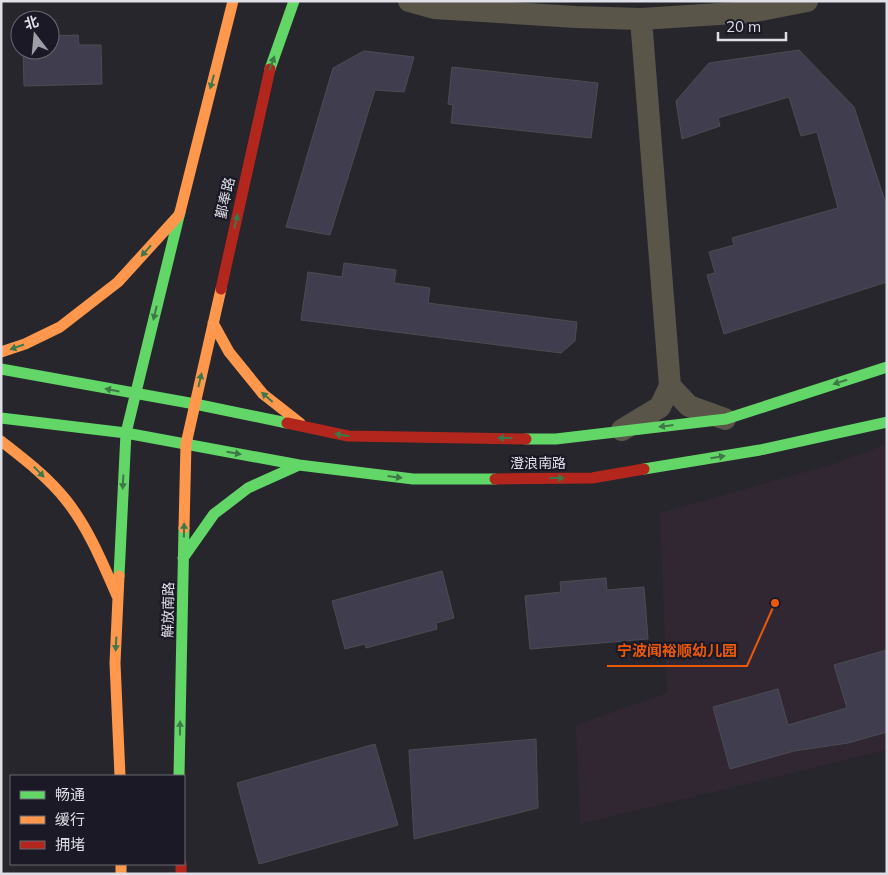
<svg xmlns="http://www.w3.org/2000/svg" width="888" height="875" viewBox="0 0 888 875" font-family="Mulish,'Noto Sans SC',sans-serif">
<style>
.education{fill:#312733}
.building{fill:#403e4e;stroke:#4c4c52}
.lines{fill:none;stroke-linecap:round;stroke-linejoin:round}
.street{stroke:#5a5549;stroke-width:22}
.fast{stroke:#63d668;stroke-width:11}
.slow{stroke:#ff974d;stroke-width:11}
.jam{stroke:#b3261e;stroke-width:11}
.oneway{fill:#3e7846}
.labels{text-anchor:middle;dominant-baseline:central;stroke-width:4.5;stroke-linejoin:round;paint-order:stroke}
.street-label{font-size:14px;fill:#dfdfe7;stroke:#1a1925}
.leader{fill:none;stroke:#e8590c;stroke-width:2}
.callout-dot{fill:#e8590c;stroke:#1a1925;stroke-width:2}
.callout-label{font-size:15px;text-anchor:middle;font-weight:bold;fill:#e8590c;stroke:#1a1925;stroke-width:4.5;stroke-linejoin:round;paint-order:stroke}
</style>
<rect width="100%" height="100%" fill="#26262c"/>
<path class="education" d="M 887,444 L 887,750 L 580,824 L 576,725 L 667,693 L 660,513 L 834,464 Z"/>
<path class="building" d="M 78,35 L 79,45 L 101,45 L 102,84 L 24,86 L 23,50 L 50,50 L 50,36 Z
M 799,50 L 854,107 L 887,207 L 887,282 L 724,334 L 707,275 L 715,273 L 709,252 L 734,245 L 732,238 L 838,208 L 817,132 L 801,136 L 789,97 L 718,118 L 720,126 L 682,139 L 676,101 L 709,63 Z
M 364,51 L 414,57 L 404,92 L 375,90 L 330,235 L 286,227 L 333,68 Z
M 452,67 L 598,83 L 591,138 L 451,123 L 453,105 L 448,104 Z
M 344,263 L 396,270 L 394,283 L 430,288 L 428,303 L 577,322 L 575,341 L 561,353 L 301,320 L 308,272 L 342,277 Z
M 442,571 L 454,618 L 436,623 L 437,629 L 366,648 L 365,644 L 345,649 L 332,601 Z
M 606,578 L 607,590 L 644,587 L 648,639 L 530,649 L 525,596 L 561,592 L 560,582 Z
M 887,650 L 887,732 L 848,743 L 794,751 L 730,769 L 713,707 L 778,689 L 788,725 L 847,708 L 834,665 Z
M 536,739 L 538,808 L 414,839 L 409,750 Z
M 375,744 L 398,825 L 259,864 L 237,783 Z"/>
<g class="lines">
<path class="street" d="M 409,1 L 434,8 L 576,17 L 641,19 L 670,386
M 641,19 L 750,12 L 807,1
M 622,430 L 660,407 L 670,386 L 689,406 L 725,419"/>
<path class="fast" d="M 270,69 L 294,1
M 1,369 L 195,404 L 287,423
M 1,418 L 126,433 L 299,465 L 413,479 L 495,479
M 526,439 L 556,439 L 726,419 L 887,367
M 644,469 L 760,450 L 887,422
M 183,558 L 214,514 L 248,488 L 299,465
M 119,576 L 126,433 L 180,212
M 179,776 L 184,528"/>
<path class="slow" d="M 180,212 L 233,1
M 213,323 L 229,352 L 263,394 L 300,423
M 1,352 L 25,344 L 60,327 L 118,282 L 179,215
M 1,441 C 24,459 48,477 66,500 C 89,529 103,564 118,598
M 184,528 L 186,444 L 221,289
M 119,576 L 115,663 L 120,776
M 121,864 L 121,874"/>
<path class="jam" d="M 221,289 L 270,69
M 287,423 L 348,436 L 526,439
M 495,479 L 592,478 L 644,469
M 181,864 L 181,874"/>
</g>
<defs><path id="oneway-solid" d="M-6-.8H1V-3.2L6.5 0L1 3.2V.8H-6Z" transform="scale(1.25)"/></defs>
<g class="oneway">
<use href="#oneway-solid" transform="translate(272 63) rotate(-70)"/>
<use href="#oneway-solid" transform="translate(212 82) rotate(105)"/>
<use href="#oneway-solid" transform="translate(236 221) rotate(-77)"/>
<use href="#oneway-solid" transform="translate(146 251) rotate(132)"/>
<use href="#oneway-solid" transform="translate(155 313) rotate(104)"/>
<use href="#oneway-solid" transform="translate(17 347) rotate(161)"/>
<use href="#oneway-solid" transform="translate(200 380) rotate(-77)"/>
<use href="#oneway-solid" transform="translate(840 382) rotate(162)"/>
<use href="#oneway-solid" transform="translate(112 390) rotate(-169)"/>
<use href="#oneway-solid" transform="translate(267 397) rotate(-139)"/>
<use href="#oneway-solid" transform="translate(666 426) rotate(173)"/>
<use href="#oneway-solid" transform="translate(342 435) rotate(-170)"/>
<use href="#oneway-solid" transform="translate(505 438) rotate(-179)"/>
<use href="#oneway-solid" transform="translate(234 453) rotate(10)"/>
<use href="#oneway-solid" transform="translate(718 457) rotate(-9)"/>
<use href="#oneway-solid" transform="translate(39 472) rotate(46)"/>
<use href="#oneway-solid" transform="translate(395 477) rotate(7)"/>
<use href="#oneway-solid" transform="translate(557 478)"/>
<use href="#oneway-solid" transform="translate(123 482) rotate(93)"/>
<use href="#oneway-solid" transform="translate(184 530) rotate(-89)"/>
<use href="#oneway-solid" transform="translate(116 644) rotate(93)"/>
<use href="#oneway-solid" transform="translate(180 728) rotate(-89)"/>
</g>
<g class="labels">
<g class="street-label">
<text transform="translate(225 198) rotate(-77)">鄞奉路</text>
<text x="538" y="463">澄浪南路</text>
<text transform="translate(168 610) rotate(-89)">解放南路</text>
</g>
</g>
<path class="leader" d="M775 603L747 666H607"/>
<circle class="callout-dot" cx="775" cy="603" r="5"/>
<g class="callout-label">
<text x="677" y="656">宁波闻裕顺幼儿园</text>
</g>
<rect width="888" height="875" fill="none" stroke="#dfdfe7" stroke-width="5"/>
<rect x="10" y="775" width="175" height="90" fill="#1a1925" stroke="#696873"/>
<rect x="20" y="791" width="25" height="8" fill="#63d668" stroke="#696873"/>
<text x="55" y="800" font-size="15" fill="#dfdfe7">畅通</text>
<rect x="20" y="816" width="25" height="8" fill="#ff974d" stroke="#696873"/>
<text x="55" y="825" font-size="15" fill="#dfdfe7">缓行</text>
<rect x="20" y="841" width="25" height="8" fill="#b3261e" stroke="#696873"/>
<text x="55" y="850" font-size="15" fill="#dfdfe7">拥堵</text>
<g transform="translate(35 35) rotate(344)"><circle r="24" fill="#1a1925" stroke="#696873"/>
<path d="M0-4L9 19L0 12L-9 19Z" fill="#9e9ea6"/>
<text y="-8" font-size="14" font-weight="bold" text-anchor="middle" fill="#dfdfe7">北</text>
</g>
<path d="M718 32v8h68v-8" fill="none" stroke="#dfdfe7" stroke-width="2.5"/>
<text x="726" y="32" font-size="15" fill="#dfdfe7" stroke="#1a1925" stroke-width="4" paint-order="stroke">20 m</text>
</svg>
